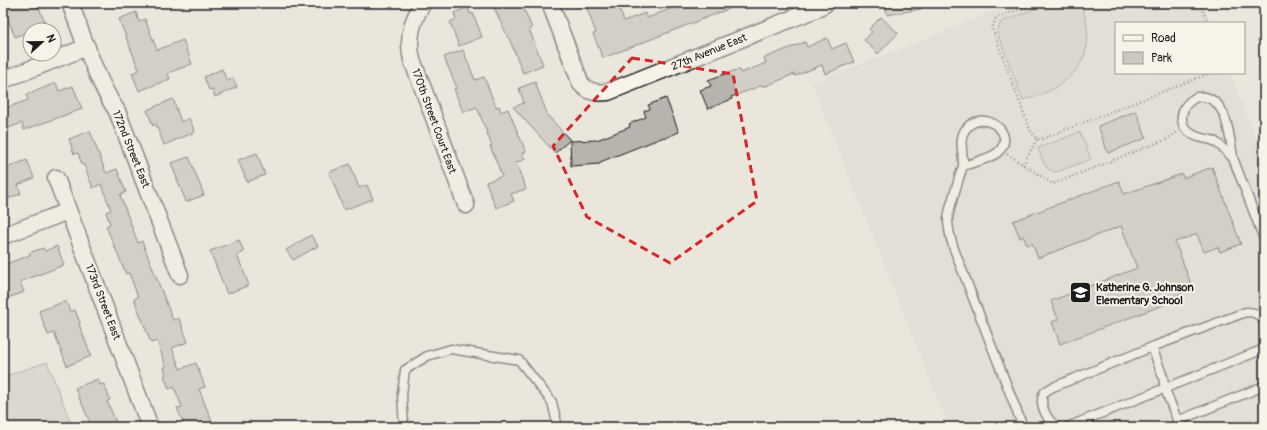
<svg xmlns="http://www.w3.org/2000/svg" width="1267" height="430" viewBox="0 0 1267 430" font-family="Pangolin,sans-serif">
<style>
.built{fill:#dad7ce}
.green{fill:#ccc8c0;stroke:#74726e}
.building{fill:#b6b4ac;stroke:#1c1c1c}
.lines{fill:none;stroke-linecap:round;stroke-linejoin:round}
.service-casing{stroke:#1c1c1c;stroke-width:11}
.minor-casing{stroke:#1c1c1c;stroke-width:19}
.path{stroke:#1c1c1c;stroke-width:2.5;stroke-dasharray:1 3;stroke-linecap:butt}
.service{stroke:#f7f3e8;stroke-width:8}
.minor{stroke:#f7f3e8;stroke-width:16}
.marked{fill:none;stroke:#d62828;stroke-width:3;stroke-dasharray:8 5;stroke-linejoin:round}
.labels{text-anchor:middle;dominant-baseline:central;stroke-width:4;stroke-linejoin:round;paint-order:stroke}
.street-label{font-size:11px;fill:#1c1c1c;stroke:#f7f3e8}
.poi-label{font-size:11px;font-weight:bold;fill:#1c1c1c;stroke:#f7f3e8;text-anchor:start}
</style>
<rect width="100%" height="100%" fill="#eae6dc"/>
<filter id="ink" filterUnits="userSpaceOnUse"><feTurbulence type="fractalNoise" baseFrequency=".025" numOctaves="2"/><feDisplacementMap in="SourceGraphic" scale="8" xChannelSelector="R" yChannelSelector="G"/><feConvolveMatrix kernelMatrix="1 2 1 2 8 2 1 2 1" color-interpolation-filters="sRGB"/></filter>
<g filter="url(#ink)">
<path class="built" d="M 1011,3 L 1202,3 L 1210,23 L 1116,23 L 1116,73 L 1230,73 L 1264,159 L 1264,427 L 949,427 L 812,83 L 934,36 Z"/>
<path class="green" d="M 1050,3 L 1080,3 C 1082,9 1085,15 1086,21 C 1093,55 1077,77 1047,92 C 1040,96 1031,97 1023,100 L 997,32 L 1001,22 Z
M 1080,132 L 1091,159 L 1056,172 C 1044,171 1042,158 1038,148 Z
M 47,362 L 70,421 L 54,427 L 3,427 L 3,377 Z"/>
<path class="building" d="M 3,3 L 37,3 L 48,30 L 30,30 L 30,31 L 15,37 L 3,7 Z
M 492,3 L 521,3 L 532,28 L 529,29 L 543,65 L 523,73 L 509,38 L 508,38 Z
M 585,3 L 617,3 L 624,21 L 645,13 L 647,18 L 685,3 L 741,4 L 603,58 L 593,34 L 596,33 Z
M 885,3 L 921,3 L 921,9 L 887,15 Z
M 468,7 L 470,14 L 473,13 L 482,37 L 459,46 L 450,22 L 456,19 L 454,13 Z
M 136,12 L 139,22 L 145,19 L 157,50 L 183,40 L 192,64 L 168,73 L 170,79 L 139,91 L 132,73 L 139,70 L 119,19 Z
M 881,17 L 898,33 L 878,54 L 864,40 L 872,32 L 869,29 Z
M 827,38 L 832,49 L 846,43 L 854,62 L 825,74 L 822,65 L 795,76 L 794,74 L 764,87 L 763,85 L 731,97 L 732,99 L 708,109 L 700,90 L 711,86 L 708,80 L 739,69 L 741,73 L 766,63 L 764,58 L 805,42 L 807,47 Z
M 463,50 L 475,80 L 484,77 L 496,107 L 499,106 L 501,112 L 508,109 L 526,152 L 522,153 L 525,159 L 516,163 L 526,189 L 511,194 L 514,201 L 496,208 L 486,182 L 502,176 L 490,146 L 492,146 L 477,107 L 463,112 L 454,89 L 457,88 L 444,57 Z
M 222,69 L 227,81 L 233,78 L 237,87 L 215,97 L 212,89 L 209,90 L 204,77 Z
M 535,82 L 548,116 L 570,140 L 555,153 L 513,107 L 524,103 L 519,88 Z
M 56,83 L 59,91 L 73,86 L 82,109 L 24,130 L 22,123 L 3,130 L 3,109 L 28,100 L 26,95 Z
M 666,98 L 679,132 L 665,138 L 664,137 L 600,162 L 600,164 L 571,166 L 570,141 L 597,140 L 630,127 L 629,124 L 646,117 L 644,111 L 650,109 L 648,105 Z
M 173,99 L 181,122 L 189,118 L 195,132 L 164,145 L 156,124 L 153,126 L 147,110 Z
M 1136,111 L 1146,138 L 1108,153 L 1098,126 Z
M 90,131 L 106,173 L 117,169 L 126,192 L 120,195 L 138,243 L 142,241 L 173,320 L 179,318 L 188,342 L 172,348 L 180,369 L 196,363 L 205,387 L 199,389 L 214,427 L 185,427 L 177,408 L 182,407 L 174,387 L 169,389 L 164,376 L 166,375 L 164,368 L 166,367 L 157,341 L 151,343 L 134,299 L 138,297 L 129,273 L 126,274 L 106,226 L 110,224 L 106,212 L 111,210 L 101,184 L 93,188 L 84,165 L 82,165 L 78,153 L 74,154 L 69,139 Z
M 257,153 L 265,175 L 247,182 L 238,160 Z
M 189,157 L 204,195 L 186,202 L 171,163 Z
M 27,160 L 34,178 L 18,185 L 21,194 L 7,199 L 3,188 L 3,184 L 8,182 L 3,169 Z
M 350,164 L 359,188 L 367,185 L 373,199 L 344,210 L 329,172 Z
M 1212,167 L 1241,244 L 1220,252 L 1218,247 L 1204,252 L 1197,234 L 1175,242 L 1193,289 L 1165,300 L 1166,304 L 1060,344 L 1052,322 L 1058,319 L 1051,301 L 1137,268 L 1121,226 L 1038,258 L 1032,243 L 1027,245 L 1023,236 L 1020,238 L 1013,221 L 1119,181 L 1124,194 L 1182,174 L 1183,178 Z
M 311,235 L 318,246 L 293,260 L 286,250 Z
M 239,240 L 244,252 L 237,255 L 249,285 L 227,294 L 210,251 Z
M 57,246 L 64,265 L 20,282 L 24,292 L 8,298 L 3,286 L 3,265 L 30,255 L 29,253 L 43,248 L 45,251 Z
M 66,301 L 70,312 L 75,310 L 80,323 L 79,324 L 91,356 L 67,366 L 54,333 L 48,335 L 39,311 Z
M 98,379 L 100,385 L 104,384 L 110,400 L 107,401 L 118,427 L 92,427 L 75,388 Z"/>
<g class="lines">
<defs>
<path id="service" d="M 1197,97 C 1227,93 1230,137 1233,158 C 1227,153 1221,145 1214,141 C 1208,138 1200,139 1194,135 C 1175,126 1180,104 1197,97 Z
M 1233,158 L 1264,239
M 963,166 C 972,163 989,159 997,153 C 1020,134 982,106 965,130 C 958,141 964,154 963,166 C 962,170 960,174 959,178 C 956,190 949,207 948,219 C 948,229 951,240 954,249 L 1023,427
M 1152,347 L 1163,377 L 1165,389 L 1180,427
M 1177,421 L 1264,386
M 404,427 L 402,394 L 405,370 L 427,356 L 451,349 L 519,360 L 552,402 L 558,427
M 1057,427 C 1048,421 1039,406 1043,395 C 1044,391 1049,389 1053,387 L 1152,347 L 1246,312 C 1255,312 1259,314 1264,321
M 1067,427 L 1264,349"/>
<path id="minor" d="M 70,3 C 83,37 97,82 117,111 L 180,275
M 423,3 C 411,21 407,39 412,60 C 431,108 448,157 466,205
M 550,3 L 581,84 C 589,93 597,93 608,92 L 816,9 L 826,3
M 3,80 L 87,47
M 56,178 L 150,427
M 3,236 L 68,211"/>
</defs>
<use href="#service" class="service-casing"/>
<use href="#minor" class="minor-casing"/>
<path class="path" d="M 1037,3 L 996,18 L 992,28 L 1030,130 L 1037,139 L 1042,139 L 1210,73
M 1200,3 L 1208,23
M 1007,154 L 1053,184 L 1167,139 L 1177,132
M 1023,165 L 1037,139
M 1244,427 L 1264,419"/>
<use href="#service" class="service"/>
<use href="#minor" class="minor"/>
</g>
</g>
<path d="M0 0H1267V430H0ZM 632,58 L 733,74 L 757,201 L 670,263 L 587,217 L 553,146 Z" fill="#eae6dc" fill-opacity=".55" fill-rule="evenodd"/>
<path class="marked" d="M 632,58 L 733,74 L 757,201 L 670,263 L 587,217 L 553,146 Z"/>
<defs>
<symbol id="school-square" viewBox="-11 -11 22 22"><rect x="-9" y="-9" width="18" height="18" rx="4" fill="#1c1c1c" stroke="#f7f3e8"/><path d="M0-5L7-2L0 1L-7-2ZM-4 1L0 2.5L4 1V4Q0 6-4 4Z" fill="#fff"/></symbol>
</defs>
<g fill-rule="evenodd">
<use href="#school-square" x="1068" y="280" width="25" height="25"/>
</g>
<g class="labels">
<g class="street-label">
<text transform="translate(709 52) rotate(-22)">27th Avenue East</text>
<text transform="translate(434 121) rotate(70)">170th Street Court East</text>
<text transform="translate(131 149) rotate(68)">172nd Street East</text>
<text transform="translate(103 302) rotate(69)">173rd Street East</text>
</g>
<g class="poi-label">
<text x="1096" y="287">Katherine G. Johnson<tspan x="1096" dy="13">Elementary School</tspan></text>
</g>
</g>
<rect width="1267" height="430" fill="none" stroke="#f7f3e8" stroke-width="16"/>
<rect x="8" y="8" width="1251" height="414" fill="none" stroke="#1c1c1c" stroke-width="1.5" filter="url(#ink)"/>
<rect x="1115" y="22" width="130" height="52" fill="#f7f3e8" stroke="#9f9d96"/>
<rect x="1123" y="35" width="20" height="6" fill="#f7f3e8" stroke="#9f9d96"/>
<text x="1151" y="42" font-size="12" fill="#1c1c1c">Road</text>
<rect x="1123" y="52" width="20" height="12" fill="#ccc8c0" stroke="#9f9d96"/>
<text x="1151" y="62" font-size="12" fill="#1c1c1c">Park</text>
<g transform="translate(42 42) rotate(68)"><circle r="19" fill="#f7f3e8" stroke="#9f9d96"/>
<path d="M0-3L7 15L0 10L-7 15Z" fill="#1c1c1c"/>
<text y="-6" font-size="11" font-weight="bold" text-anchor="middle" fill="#1c1c1c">N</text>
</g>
</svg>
